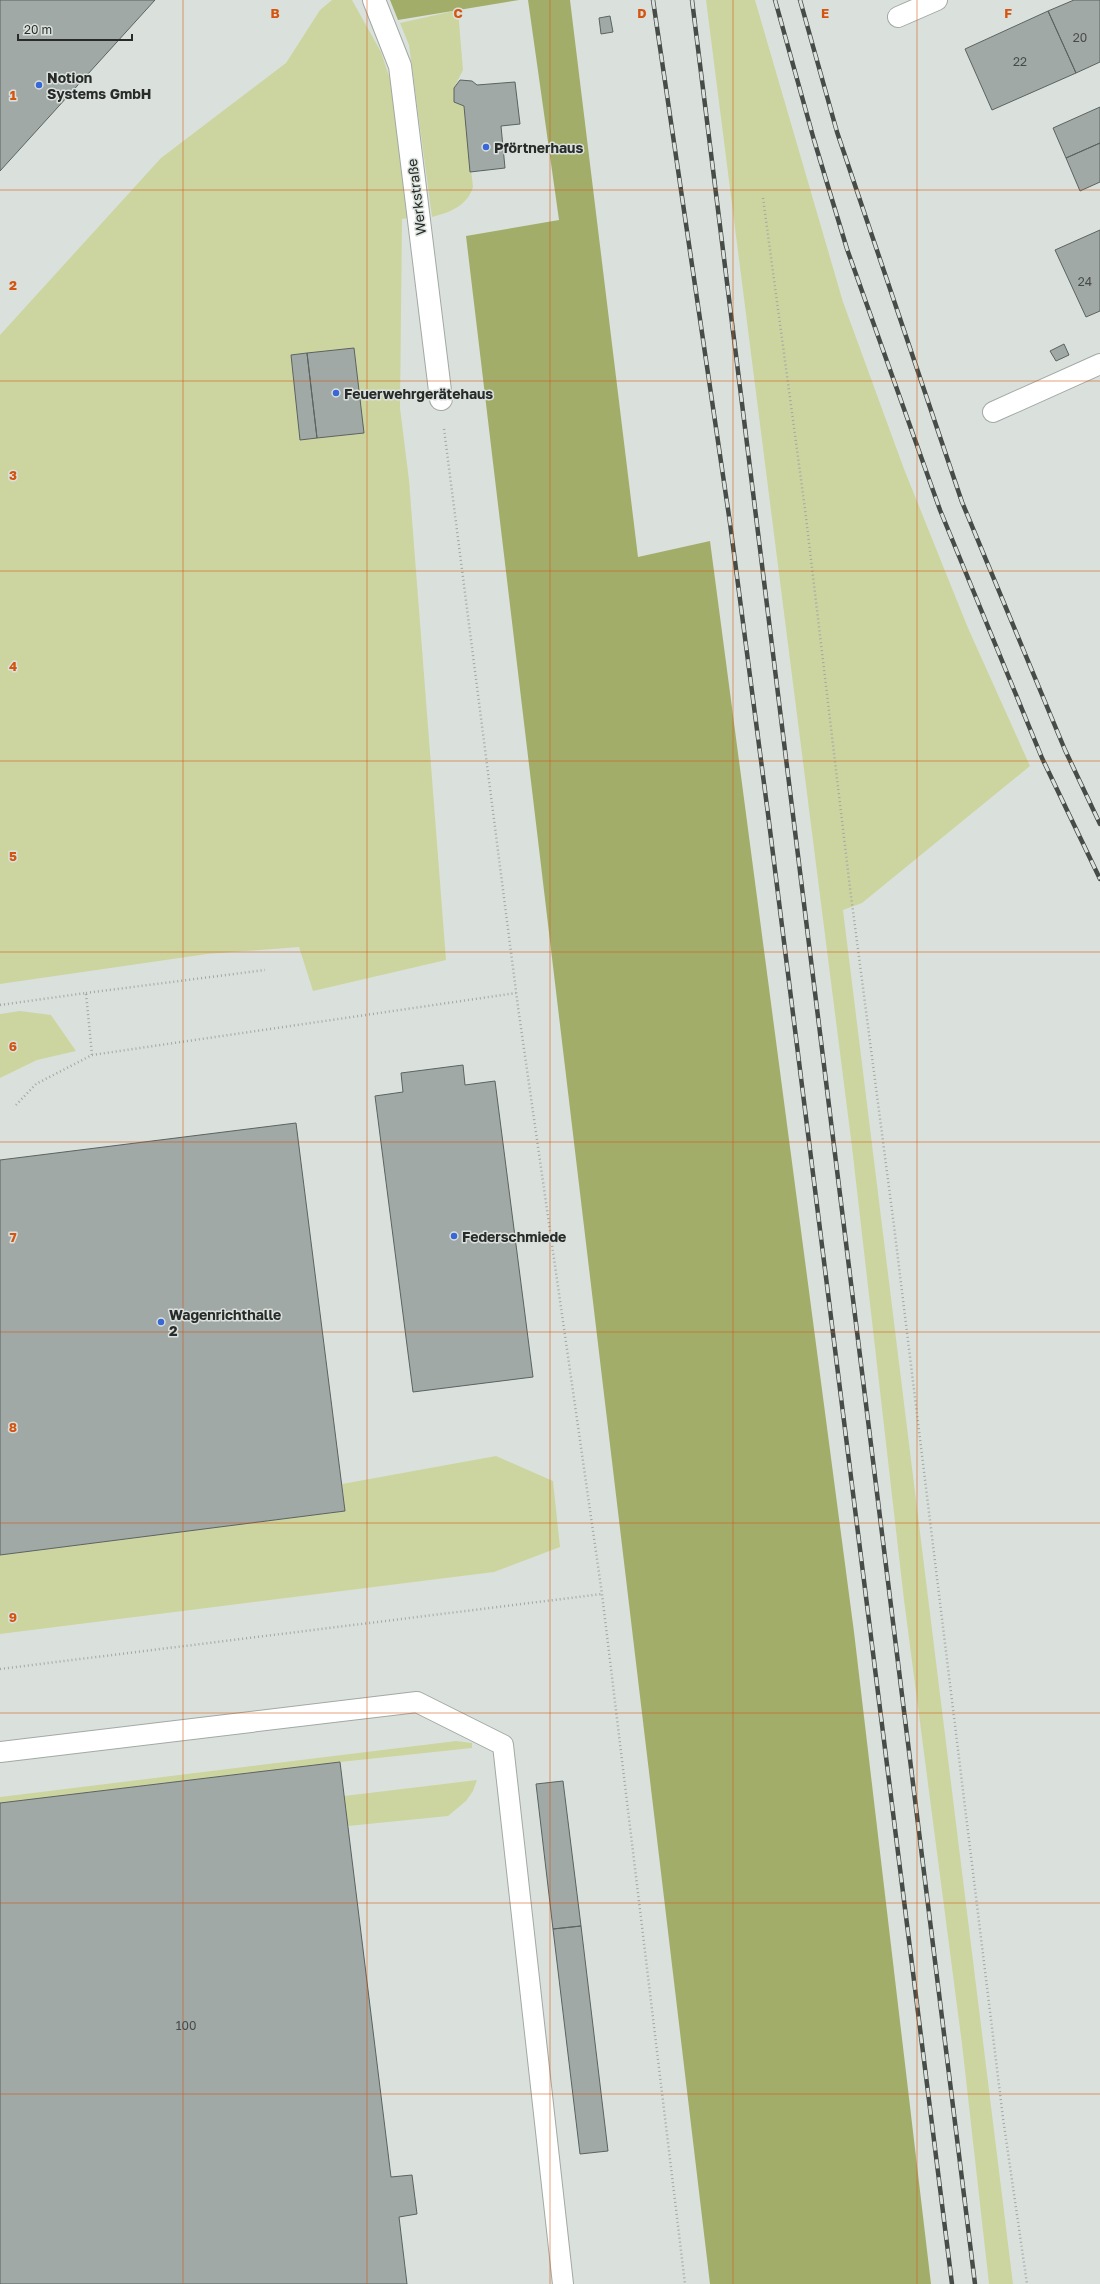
<svg xmlns="http://www.w3.org/2000/svg" width="1100" height="2284" viewBox="0 0 1100 2284" font-family="'Golos Text',sans-serif">
<style>
.green{fill:#ccd59f}
.forest{fill:#a3ad6a}
.building{fill:#a1a9a7;stroke:#5b6361}
.lines{fill:none;stroke-linecap:round;stroke-linejoin:round}
.service-casing{stroke:#a2a9a4;stroke-width:22}
.minor-casing{stroke:#a2a9a4;stroke-width:24}
.path{stroke:#a2a7a3;stroke-width:2.5;stroke-dasharray:1 3;stroke-linecap:butt}
.service{stroke:#fff;stroke-width:20}
.minor{stroke:#fff;stroke-width:22}
.rail-casing{stroke:#484c49;stroke-width:4.5}
.rail{stroke:#dae1dc;stroke-width:3;stroke-dasharray:9;stroke-linecap:butt}
.grid{fill:none;stroke:#d5540f;stroke-width:1;stroke-opacity:0.55}
.poi-dot{fill:#3967d7;stroke:#dae1dc;stroke-width:1.5}
.labels{text-anchor:middle;dominant-baseline:central;stroke-width:3;stroke-linejoin:round;paint-order:stroke}
.number-label{font-size:12px;fill:#464a48}
.poi-label{font-size:14px;font-weight:bold;fill:#282b29;stroke:#dae1dc;text-anchor:start}
.street-label{font-size:14px;fill:#282b29;stroke:#dae1dc}
.grid-label{font-size:13px;text-anchor:middle;font-weight:bold;fill:#d5540f;stroke:#dae1dc;stroke-width:3;stroke-linejoin:round;paint-order:stroke}
</style>
<rect width="100%" height="100%" fill="#dae1dc"/>
<path class="green" d="M 332,0 L 352,0 L 381,52 L 393,88 L 408,218 L 402,219 L 400,408 L 409,480 L 446,960 L 313,991 L 299,947 L 207,954 L 0,984 L 0,335 L 161,158 L 286,63 L 320,10 Z
M 706,0 L 755,0 L 843,302 L 904,469 L 968,628 L 1030,766 L 862,903 L 843,910 L 1013,2284 L 989,2284 L 962,2044 L 904,1600 L 852,1147 Z
M 458,10 L 463,70 L 454,88 L 454,102 L 464,106 L 473,187 C 467,206 451,212 432,217 L 409,45 L 400,23 Z
M 20,1011 L 51,1015 L 76,1051 L 37,1060 L 0,1078 L 0,1014 Z
M 496,1456 L 553,1481 L 560,1547 L 494,1572 L 0,1634 L 0,1555 L 345,1511 L 342,1484 Z
M 456,1741 L 472,1743 L 472,1748 L 340,1762 L 0,1803 L 0,1797 Z
M 477,1780 L 473,1791 L 466,1801 L 448,1816 L 348,1826 L 344,1796 Z"/>
<path class="forest" d="M 390,0 L 519,0 L 398,20 Z
M 528,0 L 570,0 L 638,557 L 710,541 L 854,1632 L 931,2284 L 710,2284 L 466,236 L 559,220 Z"/>
<path class="building" d="M 0,0 L 155,0 L 0,171 Z
M 1074,0 L 1100,0 L 1100,62 L 1076,73 L 1048,11 Z
M 1048,11 L 1076,73 L 992,110 L 965,49 Z
M 610,16 L 613,32 L 601,34 L 599,18 Z
M 460,80 L 472,81 L 477,85 L 515,82 L 520,124 L 501,126 L 505,168 L 470,172 L 464,106 L 454,102 L 454,88 Z
M 1100,107 L 1100,143 L 1066,158 L 1053,128 Z
M 1100,143 L 1100,182 L 1080,191 L 1066,158 Z
M 1100,230 L 1100,311 L 1086,317 L 1055,250 Z
M 1064,344 L 1069,355 L 1056,361 L 1050,351 Z
M 354,348 L 364,433 L 317,438 L 307,353 Z
M 307,353 L 317,438 L 300,440 L 291,355 Z
M 463,1065 L 465,1085 L 495,1081 L 533,1377 L 413,1392 L 375,1096 L 403,1092 L 401,1073 Z
M 296,1123 L 345,1511 L 0,1555 L 0,1160 Z
M 340,1762 L 391,2177 L 412,2175 L 417,2214 L 399,2217 L 407,2284 L 0,2284 L 0,1803 Z
M 563,1781 L 581,1926 L 553,1929 L 536,1784 Z
M 581,1926 L 608,2151 L 580,2154 L 553,1929 Z"/>
<g class="lines">
<defs>
<path id="service" d="M 898,17 L 937,0
M 993,412 L 1100,364
M 0,1752 L 417,1702 L 503,1745 L 563,2284"/>
<path id="minor" d="M 374,0 L 400,66 L 441,399"/>
</defs>
<use href="#service" class="service-casing"/>
<use href="#minor" class="minor-casing"/>
<path class="path" d="M 763,198 L 805,509 L 850,888 L 894,1226 L 1003,2118 L 1027,2284
M 444,429 L 518,1007 L 602,1594 L 685,2284
M 86,993 L 265,970
M 0,1005 L 86,993 L 92,1055
M 16,1105 L 36,1084 L 92,1055 L 516,993
M 0,1669 L 602,1594"/>
<use href="#service" class="service"/>
<use href="#minor" class="minor"/>
<defs>
<path id="rail" d="M 653,0 L 730,523 L 768,814 L 952,2284
M 692,0 L 975,2284
M 775,0 L 814,140 L 847,249 L 940,510 L 1042,758 L 1100,879
M 800,0 L 837,132 L 962,502 L 1065,750 L 1100,824"/>
</defs>
<use href="#rail" class="rail-casing"/>
<use href="#rail" class="rail"/>
</g>
<path class="grid" d="M 183,0 L 183,2284M 367,0 L 367,2284M 550,0 L 550,2284M 733,0 L 733,2284M 917,0 L 917,2284M 0,190 L 1100,190M 0,381 L 1100,381M 0,571 L 1100,571M 0,761 L 1100,761M 0,952 L 1100,952M 0,1142 L 1100,1142M 0,1332 L 1100,1332M 0,1523 L 1100,1523M 0,1713 L 1100,1713M 0,1903 L 1100,1903M 0,2094 L 1100,2094"/>
<g class="poi-dot">
<circle cx="39" cy="85" r="4"/>
<circle cx="486" cy="147" r="4"/>
<circle cx="336" cy="393" r="4"/>
<circle cx="454" cy="1236" r="4"/>
<circle cx="161" cy="1322" r="4"/>
</g>
<g class="labels">
<g class="number-label">
<text x="1080" y="37">20</text>
<text x="1020" y="61">22</text>
<text x="1085" y="281">24</text>
<text x="186" y="2025">100</text>
</g>
<g class="poi-label">
<text x="47" y="77">Notion<tspan x="47" dy="16">Systems GmbH</tspan></text>
<text x="494" y="147">Pförtnerhaus</text>
<text x="344" y="393">Feuerwehrgerätehaus</text>
<text x="462" y="1236">Federschmiede</text>
<text x="169" y="1314">Wagenrichthalle<tspan x="169" dy="16">2</tspan></text>
</g>
<g class="street-label">
<text transform="translate(416 197) rotate(-97)">Werkstraße</text>
</g>
</g>
<g class="grid-label">
<text x="275" y="18">B</text>
<text x="458" y="18">C</text>
<text x="642" y="18">D</text>
<text x="825" y="18">E</text>
<text x="1008" y="18">F</text>
<text x="13" y="100">1</text>
<text x="13" y="290">2</text>
<text x="13" y="480">3</text>
<text x="13" y="671">4</text>
<text x="13" y="861">5</text>
<text x="13" y="1051">6</text>
<text x="13" y="1242">7</text>
<text x="13" y="1432">8</text>
<text x="13" y="1622">9</text>
</g>
<path d="M18 34v6h114v-6" fill="none" stroke="#282b29" stroke-width="2"/>
<text x="24" y="34" font-size="12" fill="#282b29" stroke="#dae1dc" stroke-width="3" paint-order="stroke">20 m</text>
</svg>
